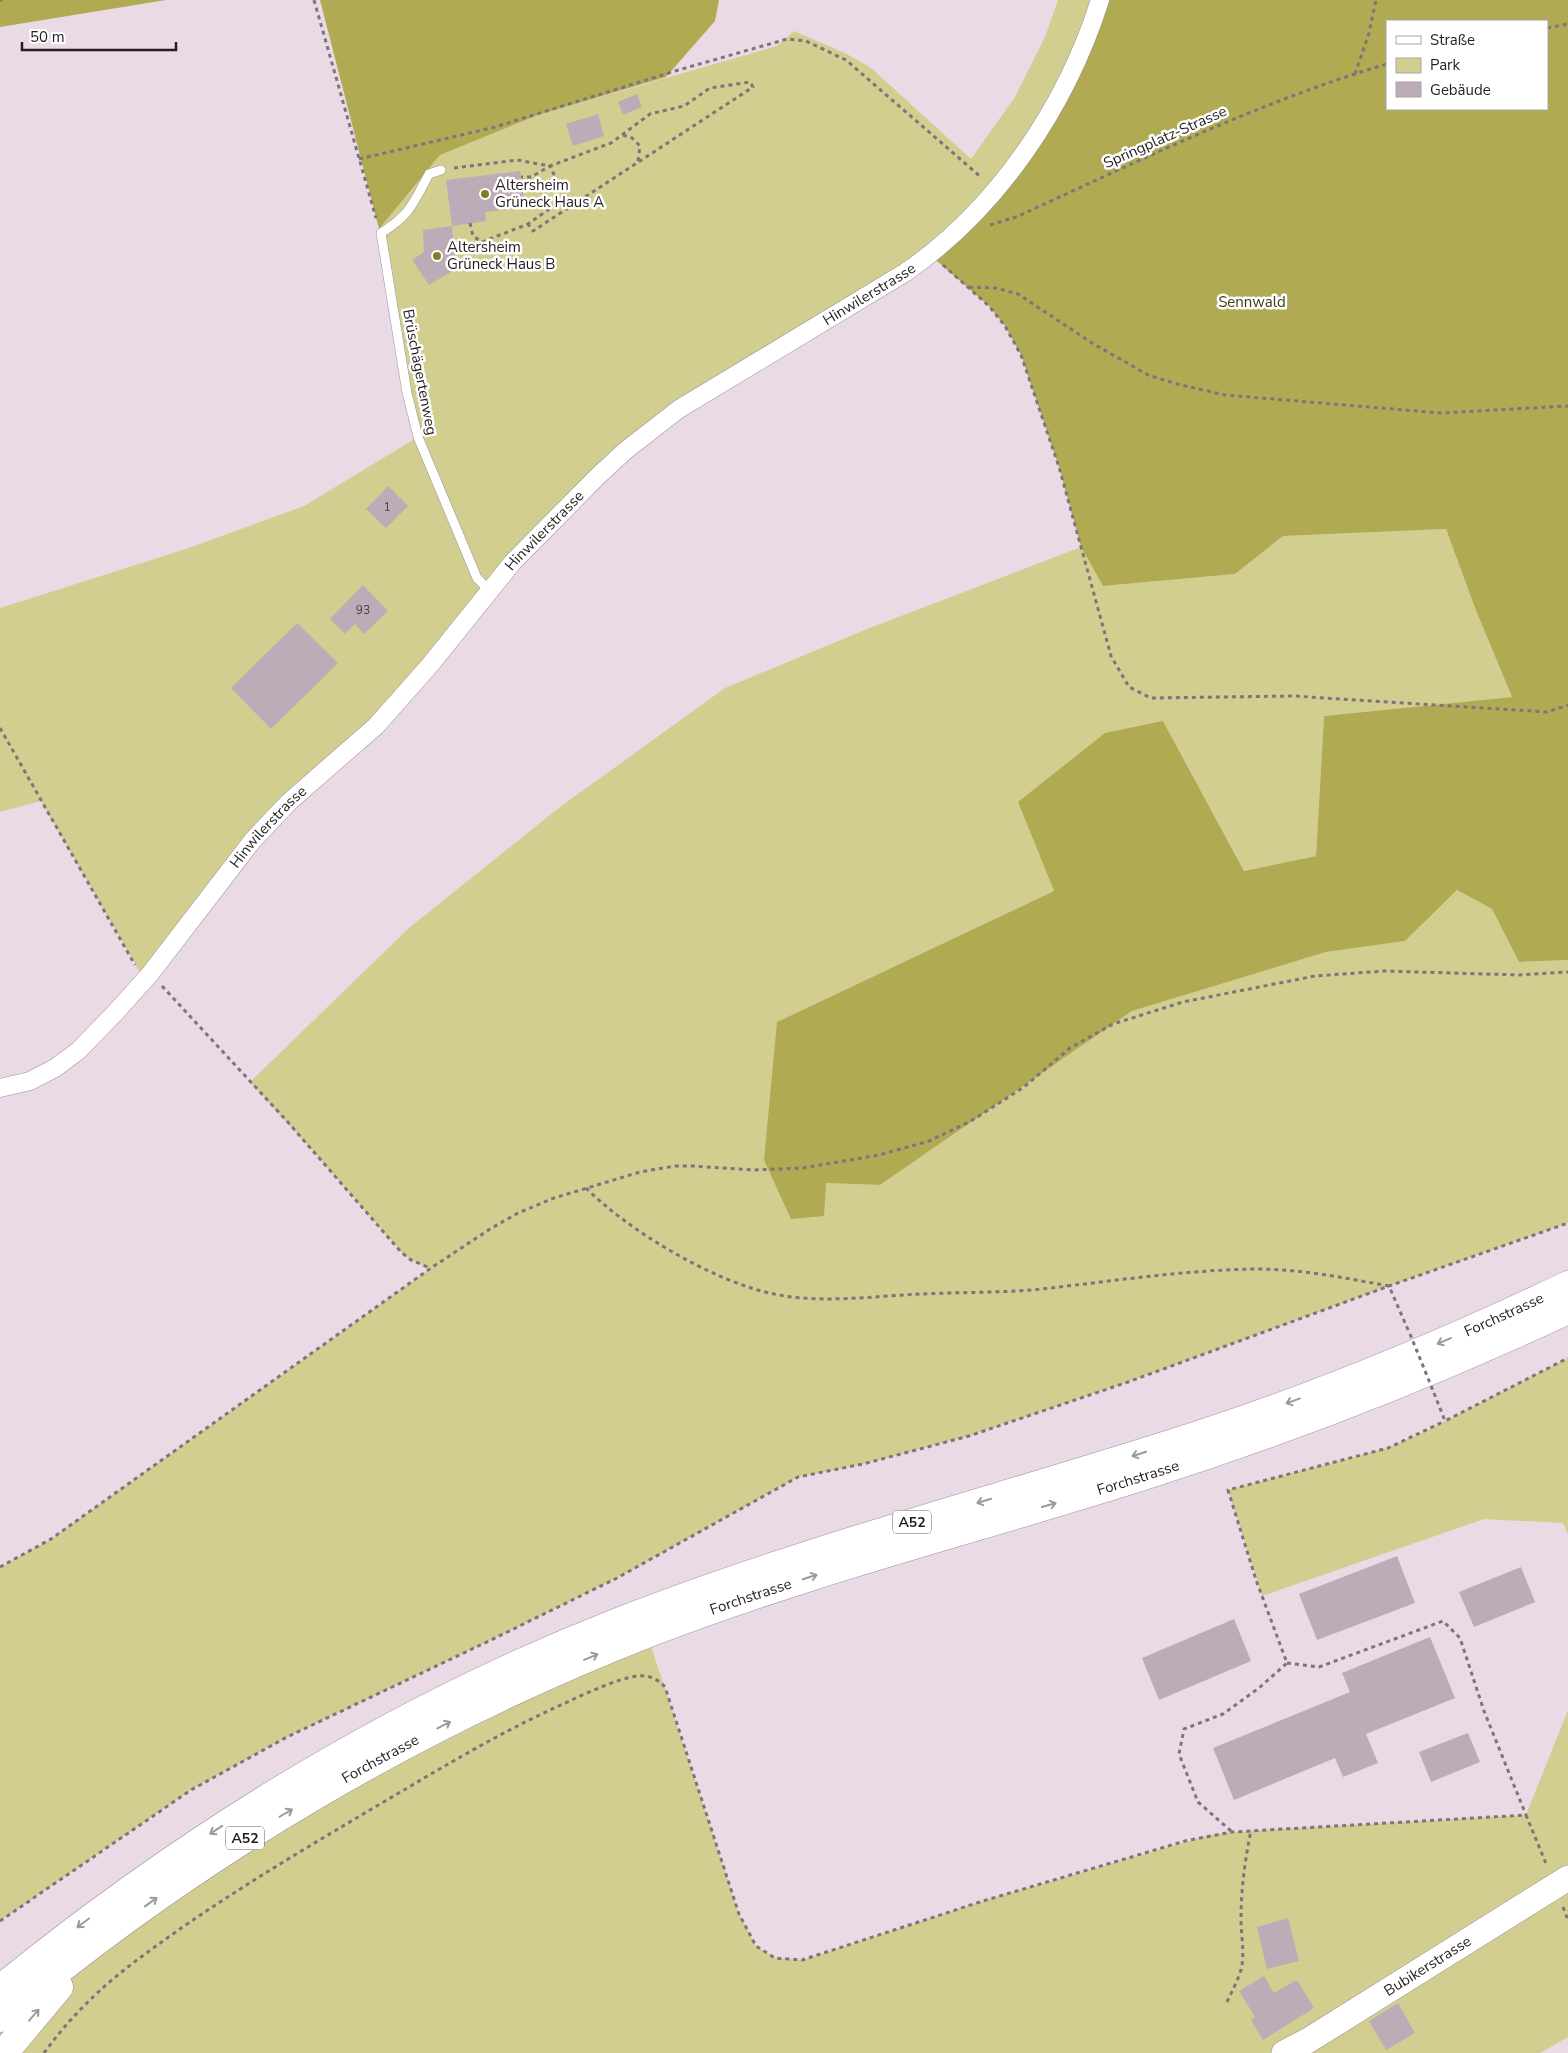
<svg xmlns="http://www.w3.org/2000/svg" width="1568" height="2053" viewBox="0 0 1568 2053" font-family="'Nunito Sans',sans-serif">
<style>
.green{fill:#d1ce8f}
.forest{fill:#b0ab52;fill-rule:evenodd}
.building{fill:#bcacb8}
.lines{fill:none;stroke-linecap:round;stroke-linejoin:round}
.lane-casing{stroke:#9f909b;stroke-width:10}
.street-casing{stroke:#9f909b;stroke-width:19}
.secondary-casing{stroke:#9f909b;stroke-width:26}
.highway-casing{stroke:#9f909b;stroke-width:29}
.path{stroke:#7e747b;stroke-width:3;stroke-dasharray:4 4;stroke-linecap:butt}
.lane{stroke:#fff;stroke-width:9}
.street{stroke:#fff;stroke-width:18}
.secondary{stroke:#fff;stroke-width:25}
.highway{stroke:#fff;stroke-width:28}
.path-bridge{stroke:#7e747b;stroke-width:3;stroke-dasharray:4 4;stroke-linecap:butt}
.oneway{stroke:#9c999b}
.poi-dot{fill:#827d24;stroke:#fff;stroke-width:2}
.labels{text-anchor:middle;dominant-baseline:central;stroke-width:5;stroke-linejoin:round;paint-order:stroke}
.number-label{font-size:12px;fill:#494147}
.shield{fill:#fff;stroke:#656164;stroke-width:1}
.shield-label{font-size:14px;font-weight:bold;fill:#231d21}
.street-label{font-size:15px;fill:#231d21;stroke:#fff}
.poi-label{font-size:15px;fill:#231d21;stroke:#fff;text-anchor:start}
.park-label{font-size:15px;fill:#3d3b14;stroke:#fff}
</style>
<rect width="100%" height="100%" fill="#eadae6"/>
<path class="green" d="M 1058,0 L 1100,0 L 1066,83 L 955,233 L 625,451 L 430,665 L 289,802 L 145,981 L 41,801 L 0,812 L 0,608 L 186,549 L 304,506 L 418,437 L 379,229 L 440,155 L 538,115 L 777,46 L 794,31 L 845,53 L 871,68 L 971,159 L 1015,97 L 1045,37 Z
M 1446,529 L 1475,608 L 1512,697 L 1324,716 L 1316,856 L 1244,871 L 1163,721 L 1018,802 L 1054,891 L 777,1022 L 826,1183 L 880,1185 L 1132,1011 L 1326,952 L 1405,941 L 1457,890 L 1492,909 L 1519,962 L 1568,960 L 1568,1223 L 1389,1286 L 1128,1382 L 969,1436 L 863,1464 L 798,1477 L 617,1578 L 491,1640 L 287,1737 L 191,1790 L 0,1921 L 0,1567 L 51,1539 L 430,1269 L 411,1260 L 401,1252 L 319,1158 L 250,1082 L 409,928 L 560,807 L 725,688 L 867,629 L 1081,547 L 1103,586 L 1235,574 L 1283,536 Z
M 1568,1358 L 1568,1534 L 1563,1523 L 1484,1519 L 1262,1596 L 1228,1490 L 1388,1448 L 1424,1432 Z
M 647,1634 L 739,1914 L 756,1946 L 775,1958 L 803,1960 L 983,1901 L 1206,1836 L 1232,1832 L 1526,1815 L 1568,1710 L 1568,2037 L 1540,2053 L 0,2053 L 0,2018 L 222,1853 Z"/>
<path class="forest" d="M 0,0 L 166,0 L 0,27 Z
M 320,0 L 719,0 L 715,21 L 666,77 L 538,115 L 440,155 L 379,229 Z
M 1100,0 L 1568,0 L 1568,960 L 1519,962 L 1492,909 L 1457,890 L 1405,941 L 1326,952 L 1132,1011 L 880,1185 L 826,1183 L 824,1216 L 791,1219 L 764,1160 L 777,1022 L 1054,891 L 1018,802 L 1105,733 L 1163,721 L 1244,871 L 1316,856 L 1324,716 L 1512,697 L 1475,608 L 1446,529 L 1283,536 L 1235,574 L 1103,586 L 1081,547 L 1059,467 L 1021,355 L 1005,326 L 989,306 L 930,255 L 1014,165 ZM 1387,21 L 1547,21 L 1547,109 L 1387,109 Z"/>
<path class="building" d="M 637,94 L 642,107 L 623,115 L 618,102 Z
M 598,114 L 604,136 L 573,146 L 566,124 Z
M 520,171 L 525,207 L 485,212 L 486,221 L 452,226 L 456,269 L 429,285 L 412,260 L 424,252 L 423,230 L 452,226 L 446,180 Z
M 388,486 L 408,506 L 386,528 L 366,509 Z
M 363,585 L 388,611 L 364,634 L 355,624 L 345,634 L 330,619 Z
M 297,623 L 338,663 L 271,729 L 231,688 Z
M 1397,1556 L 1415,1603 L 1317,1640 L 1299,1594 Z
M 1521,1567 L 1535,1602 L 1474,1627 L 1459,1592 Z
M 1234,1619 L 1251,1661 L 1159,1700 L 1142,1658 Z
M 1430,1637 L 1455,1698 L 1366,1734 L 1378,1763 L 1343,1777 L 1335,1758 L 1234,1800 L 1213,1748 L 1350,1692 L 1342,1673 Z
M 1468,1733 L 1480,1762 L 1431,1782 L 1419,1752 Z
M 1288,1918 L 1299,1961 L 1267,1969 L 1257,1927 Z
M 1264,1976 L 1274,1993 L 1297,1980 L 1314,2008 L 1263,2040 L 1251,2020 L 1255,2017 L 1239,1991 Z
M 1398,2003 L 1415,2033 L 1386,2050 L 1369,2021 Z"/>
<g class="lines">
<defs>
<path id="lane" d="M 441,170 L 429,174 C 413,204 410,215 381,233 L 407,393 L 418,437 L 477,578 L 489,590"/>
<g id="street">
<path id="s1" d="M 0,1088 L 30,1081 L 55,1068 L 78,1051 L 114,1014 L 150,974 L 253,840 L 289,802 L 376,726 L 430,665 L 513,562 L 597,477 L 625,451 L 679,409 L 906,272 C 998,208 1066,107 1100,0"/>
</g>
<g id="secondary">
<path id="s2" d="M 1284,2053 L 1309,2040 L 1568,1878"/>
</g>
<g id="highway">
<path id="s3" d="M 0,1989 C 187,1837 393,1710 618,1622 C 807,1548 1004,1498 1198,1435 C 1324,1394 1448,1342 1568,1285"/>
<path id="s4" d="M 0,2018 C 193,1856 414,1725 649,1633 C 812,1570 981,1528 1147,1475 C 1291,1429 1431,1374 1568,1310"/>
<path d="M 4,2053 L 59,1987"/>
</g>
</defs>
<use href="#lane" class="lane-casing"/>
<use href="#street" class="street-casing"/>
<use href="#secondary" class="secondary-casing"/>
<use href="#highway" class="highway-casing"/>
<path class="path" d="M 0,0 L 2,0
M 314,0 L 376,218
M 1547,28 L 1568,24
M 1355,74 L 1369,33 L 1376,0
M 623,135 L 632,138 L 640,146 L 638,161
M 359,159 L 495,127 L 675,71 L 787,39 L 806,41 L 846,60 L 982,178
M 454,168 L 517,160 L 550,166 L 611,143 L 650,114 L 684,106 L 710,88 L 750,82 L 753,87 L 533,231 L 528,224
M 470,223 L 473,236 L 482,242 L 528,224 L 565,198 L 550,166 L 531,177 L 521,177
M 990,225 L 1016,217 C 1137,162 1258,102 1387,64
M 943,265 L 989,306 L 1005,326 L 1021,355 L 1059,467 L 1111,656 L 1129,687 L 1151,698 L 1294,696 L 1547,712 L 1568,705
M 969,287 L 996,288 L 1018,294 L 1092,343 L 1148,375 L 1177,384 L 1225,395 L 1441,413 L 1568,406
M 0,728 L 135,965
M 162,986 L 286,1120 L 401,1252 L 411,1260 L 430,1268
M 586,1188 C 629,1231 714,1282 774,1294 C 820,1304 874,1296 921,1294 C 961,1292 1002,1293 1042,1289 C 1113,1281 1184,1270 1256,1269 C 1301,1269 1345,1278 1389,1286 L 1409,1332
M 1434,1393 L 1445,1421 L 1568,1358
M 0,1567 L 51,1539 L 431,1268 L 490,1229 L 518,1213 L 554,1198 L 640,1172 L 675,1166 L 693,1166 L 753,1170 L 802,1168 L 879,1155 L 929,1141 L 971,1121 L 1024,1087 L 1070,1048 L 1113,1024 L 1183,1002 L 1315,976 L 1384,971 L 1520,975 L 1568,972
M 1287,1663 L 1319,1667 L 1443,1621 L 1460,1638 L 1484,1711 L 1526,1815
M 1231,1831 L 1198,1802 L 1179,1754 L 1184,1729 L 1223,1714 L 1259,1688 L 1287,1663 L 1256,1580 L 1228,1490 L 1388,1448 L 1445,1421
M 1563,1907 L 1568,1920
M 0,1921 L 191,1790 L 287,1737 L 491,1640 L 617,1578 L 798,1477 L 863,1464 L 969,1436 L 1128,1382 L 1389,1286 L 1568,1223
M 1227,2002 C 1232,1991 1238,1980 1241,1970 C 1245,1953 1241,1936 1241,1919 C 1241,1889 1245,1860 1251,1830
M 44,2053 C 70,2017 102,1986 137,1960 C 213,1903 294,1855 375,1807 C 433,1773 490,1738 550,1710 C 572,1700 616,1678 638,1676 C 649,1675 658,1679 665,1687 L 739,1914 L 756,1946 L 775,1958 L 802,1960 L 983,1901 L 1185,1841 L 1232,1832 L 1526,1815 L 1547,1866"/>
<use href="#lane" class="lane"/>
<use href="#street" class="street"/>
<use href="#secondary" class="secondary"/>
<use href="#highway" class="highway"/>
<path class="path-bridge" d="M 1410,1334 L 1434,1393"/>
</g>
<defs><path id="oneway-shaft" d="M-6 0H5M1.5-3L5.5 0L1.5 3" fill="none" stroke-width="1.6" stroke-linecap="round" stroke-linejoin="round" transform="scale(1.25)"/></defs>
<g class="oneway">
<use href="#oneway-shaft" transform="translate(1444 1341) rotate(157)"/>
<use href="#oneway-shaft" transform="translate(1293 1401) rotate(160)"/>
<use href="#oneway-shaft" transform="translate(1139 1454) rotate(162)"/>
<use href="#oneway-shaft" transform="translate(984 1501) rotate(163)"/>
<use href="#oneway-shaft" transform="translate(1049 1505) rotate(-16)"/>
<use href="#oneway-shaft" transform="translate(810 1577) rotate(-18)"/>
<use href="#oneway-shaft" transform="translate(591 1657) rotate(-23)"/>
<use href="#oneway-shaft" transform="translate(444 1725) rotate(-27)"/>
<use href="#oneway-shaft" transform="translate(286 1813) rotate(-30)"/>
<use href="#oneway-shaft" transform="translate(216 1830) rotate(147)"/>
<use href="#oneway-shaft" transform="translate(151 1902) rotate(-36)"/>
<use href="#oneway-shaft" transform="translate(83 1923) rotate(143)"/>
<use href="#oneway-shaft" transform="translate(34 2015) rotate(-49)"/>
</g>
<g class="poi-dot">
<circle cx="485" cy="194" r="5"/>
<circle cx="437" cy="256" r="5"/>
</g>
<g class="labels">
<g class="number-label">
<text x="387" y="507">1</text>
<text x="363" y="610">93</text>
</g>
<g class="shield">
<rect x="893" y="1510.5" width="38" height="23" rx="4"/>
<rect x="226" y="1826.5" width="38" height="23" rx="4"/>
</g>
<g class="shield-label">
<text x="912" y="1522">A52</text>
<text x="245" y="1838">A52</text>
</g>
<g class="street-label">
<text transform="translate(1165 137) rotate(-24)">Springplatz-Strasse</text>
<text stroke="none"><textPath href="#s1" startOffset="1192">Hinwilerstrasse</textPath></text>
<text transform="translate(420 372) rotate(79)">Brüschägertenweg</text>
<text stroke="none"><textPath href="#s1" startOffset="788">Hinwilerstrasse</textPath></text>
<text stroke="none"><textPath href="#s1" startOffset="382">Hinwilerstrasse</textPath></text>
<text stroke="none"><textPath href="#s3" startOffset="1660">Forchstrasse</textPath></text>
<text stroke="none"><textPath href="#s4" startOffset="1271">Forchstrasse</textPath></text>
<text stroke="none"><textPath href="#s4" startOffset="866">Forchstrasse</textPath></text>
<text stroke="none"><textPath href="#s4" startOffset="461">Forchstrasse</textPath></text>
<text stroke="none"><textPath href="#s2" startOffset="168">Bubikerstrasse</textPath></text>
</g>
<g class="poi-label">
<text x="495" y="185">Altersheim<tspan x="495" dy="17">Grüneck Haus A</tspan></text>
<text x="447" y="247">Altersheim<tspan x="447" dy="17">Grüneck Haus B</tspan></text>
</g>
<g class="park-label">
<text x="1252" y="302">Sennwald</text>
</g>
</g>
<rect x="1386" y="20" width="162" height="90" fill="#ffffff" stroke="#a7a5a6"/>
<rect x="1396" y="36" width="25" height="8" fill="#ffffff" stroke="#a7a5a6"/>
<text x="1430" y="45" font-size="15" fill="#231d21">Straße</text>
<rect x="1396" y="58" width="25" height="15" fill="#d1ce8f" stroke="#a7a5a6"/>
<text x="1430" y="70" font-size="15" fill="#231d21">Park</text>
<rect x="1396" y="82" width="25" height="15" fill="#bcacb8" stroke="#a7a5a6"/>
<text x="1430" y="95" font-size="15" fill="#231d21">Gebäude</text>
<path d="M22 42v8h154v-8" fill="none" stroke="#231d21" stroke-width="2.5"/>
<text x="30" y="42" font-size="15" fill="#231d21" stroke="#ffffff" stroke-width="4" paint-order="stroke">50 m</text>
</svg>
